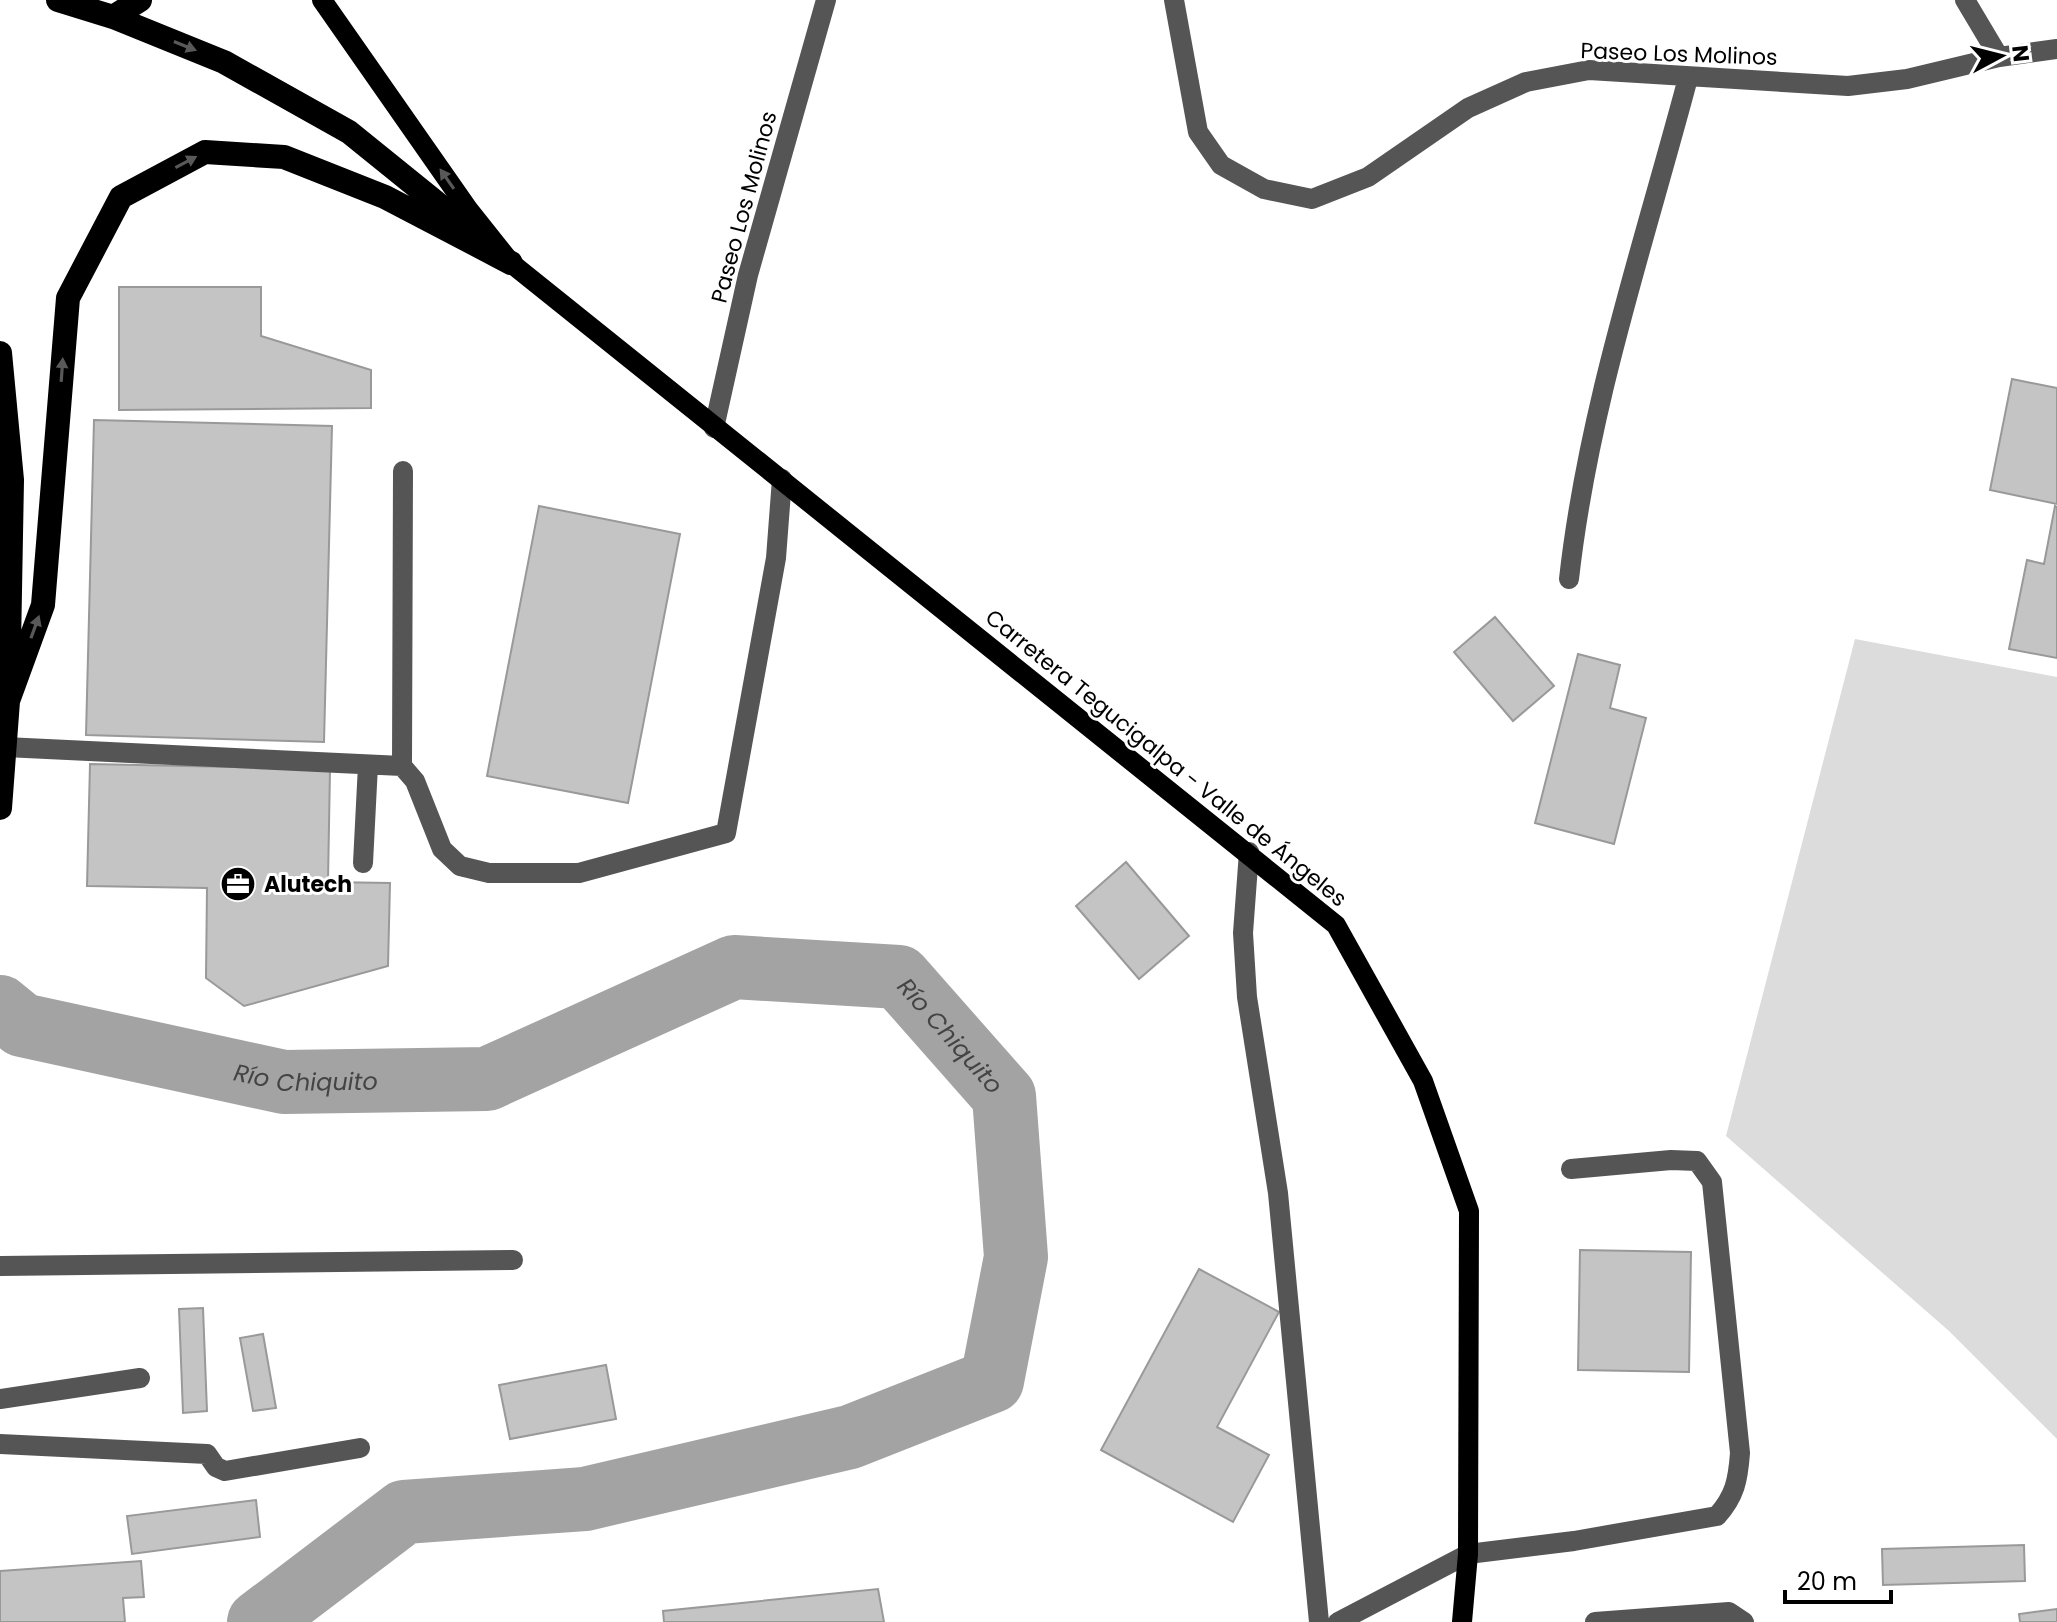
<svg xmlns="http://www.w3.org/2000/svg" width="2057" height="1622" viewBox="0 0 2057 1622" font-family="Poppins,sans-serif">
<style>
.green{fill:#dcdcdc}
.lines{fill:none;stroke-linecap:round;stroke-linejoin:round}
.river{stroke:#a3a3a3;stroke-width:64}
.building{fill:#c4c4c4;stroke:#999;stroke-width:2}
.minor{stroke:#555;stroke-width:20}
.major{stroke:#000;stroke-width:20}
.highway{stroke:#000;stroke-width:24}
.oneway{fill:#595959}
.labels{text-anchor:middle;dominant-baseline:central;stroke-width:6;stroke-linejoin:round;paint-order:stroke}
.street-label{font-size:22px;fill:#000;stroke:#fff}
.poi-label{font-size:22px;font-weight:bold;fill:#000;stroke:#fff;text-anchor:start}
.water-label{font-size:24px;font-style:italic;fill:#444;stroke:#fff}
</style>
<rect width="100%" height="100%" fill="#fff"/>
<path class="green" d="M 1855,639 L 2057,677 L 2057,1439 L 1949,1331 L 1726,1136 Z"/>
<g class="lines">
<path class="river" id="s1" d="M 0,1007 L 22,1025 L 284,1082 L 487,1079 L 734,967 L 899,977 L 1004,1096 L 1016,1257 L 992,1381 L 850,1437 L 585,1499 L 404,1512 L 259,1622"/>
</g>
<path class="building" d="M 119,287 L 261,287 L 261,336 L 371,370 L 371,408 L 119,410 Z
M 2012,379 L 2057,388 L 2057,504 L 1990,490 Z
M 94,420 L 332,426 L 324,742 L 86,735 Z
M 539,506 L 680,534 L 628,803 L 487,776 Z
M 2055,506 L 2057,507 L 2057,658 L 2009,649 L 2027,560 L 2044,564 Z
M 1495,617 L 1554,686 L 1513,721 L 1454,652 Z
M 1578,654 L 1620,665 L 1610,708 L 1646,718 L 1614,844 L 1535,823 Z
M 90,764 L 330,769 L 328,882 L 390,883 L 388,966 L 244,1006 L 206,978 L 207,888 L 87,886 Z
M 1126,862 L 1189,936 L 1139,979 L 1076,906 Z
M 1580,1250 L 1691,1252 L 1689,1372 L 1578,1370 Z
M 1199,1269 L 1279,1312 L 1217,1427 L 1269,1455 L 1233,1522 L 1101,1450 Z
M 203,1308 L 207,1411 L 183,1413 L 179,1309 Z
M 263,1334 L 276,1408 L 253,1411 L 240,1338 Z
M 606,1365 L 616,1419 L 510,1439 L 499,1385 Z
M 256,1500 L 260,1537 L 132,1554 L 127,1516 Z
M 2024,1545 L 2025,1581 L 1883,1585 L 1882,1549 Z
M 141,1561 L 144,1597 L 123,1598 L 125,1622 L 0,1622 L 0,1571 Z
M 878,1589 L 884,1622 L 664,1622 L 663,1611 Z
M 2057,1609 L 2057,1622 L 2020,1622 L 2019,1614 Z"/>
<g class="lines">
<path class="minor" d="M 1174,0 L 1198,132 L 1221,165 L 1264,189 L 1312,199 L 1368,177 L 1468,108 L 1526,82 L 1589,70 L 1848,86 L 1907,79 L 1999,57 L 2057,49
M 1965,0 L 1999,57
M 714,428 L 748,275 L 826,0
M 1569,579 C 1588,408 1644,244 1688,78
M 5,747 L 402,766 L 415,781 L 442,849 L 460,866 L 489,873 L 579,873 L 726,833 L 776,558 L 782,479
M 402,766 L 403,471
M 1249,852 L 1243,933 L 1247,997 L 1278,1193 L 1319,1622
M 363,863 L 368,765
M 0,1266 L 513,1260
M 0,1399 L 140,1378
M 0,1444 L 207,1454 L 216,1467 L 225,1471 L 360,1448
M 1338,1622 L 1468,1554 L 1574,1541 L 1717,1516 C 1735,1496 1738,1480 1740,1453 L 1712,1182 L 1697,1161 L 1671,1160 L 1571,1169
M 1595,1622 L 1729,1612 L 1744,1622"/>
<path class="major" d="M 322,0 L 468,209 L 511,263 L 1336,925 L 1423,1081 L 1469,1211 L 1468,1554 L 1462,1622"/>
<path class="highway" d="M 58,0 L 113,17 L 224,62 L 349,132 L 469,229
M 113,17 L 140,0
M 0,353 L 12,480 L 8,701 L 0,808
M 8,701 L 43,605 L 68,298 L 121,197 L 205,152 L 284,157 L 385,197 L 511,263"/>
</g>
<defs><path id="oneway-solid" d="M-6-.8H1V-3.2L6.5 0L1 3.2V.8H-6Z" transform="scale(2)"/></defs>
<g class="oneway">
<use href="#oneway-solid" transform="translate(185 46) rotate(22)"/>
<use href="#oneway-solid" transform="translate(186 162) rotate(-28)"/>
<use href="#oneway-solid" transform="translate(447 179) rotate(-125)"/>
<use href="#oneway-solid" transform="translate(62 370) rotate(-86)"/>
<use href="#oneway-solid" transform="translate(35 627) rotate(-70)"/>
</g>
<defs>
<symbol id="office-disc" viewBox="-11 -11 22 22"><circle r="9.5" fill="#000" stroke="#fff"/><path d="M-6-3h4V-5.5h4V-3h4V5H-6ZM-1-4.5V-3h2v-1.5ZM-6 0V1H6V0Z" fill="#fff"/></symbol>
</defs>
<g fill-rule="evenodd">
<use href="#office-disc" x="218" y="864" width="40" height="40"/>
</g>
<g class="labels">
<g class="street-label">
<text transform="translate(1679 54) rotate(2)">Paseo Los Molinos</text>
<text transform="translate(744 207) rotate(-75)">Paseo Los Molinos</text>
<text transform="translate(1166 758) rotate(39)">Carretera Tegucigalpa - Valle de Ángeles</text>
</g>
<g class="poi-label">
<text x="264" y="884">Alutech</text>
</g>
<g class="water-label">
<text stroke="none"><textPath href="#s1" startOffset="1014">Río Chiquito</textPath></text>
<text stroke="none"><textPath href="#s1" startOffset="318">Río Chiquito</textPath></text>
</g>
</g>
<g transform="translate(2001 56) rotate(83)" stroke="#ffffff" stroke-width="6" paint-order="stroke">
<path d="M0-6L14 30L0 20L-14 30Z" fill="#000000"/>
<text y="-12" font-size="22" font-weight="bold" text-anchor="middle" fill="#000000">N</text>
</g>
<path d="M1785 1590v12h106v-12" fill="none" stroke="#000000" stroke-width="4"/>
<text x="1797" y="1590" font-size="24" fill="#000000" stroke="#ffffff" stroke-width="6" paint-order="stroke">20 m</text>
</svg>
